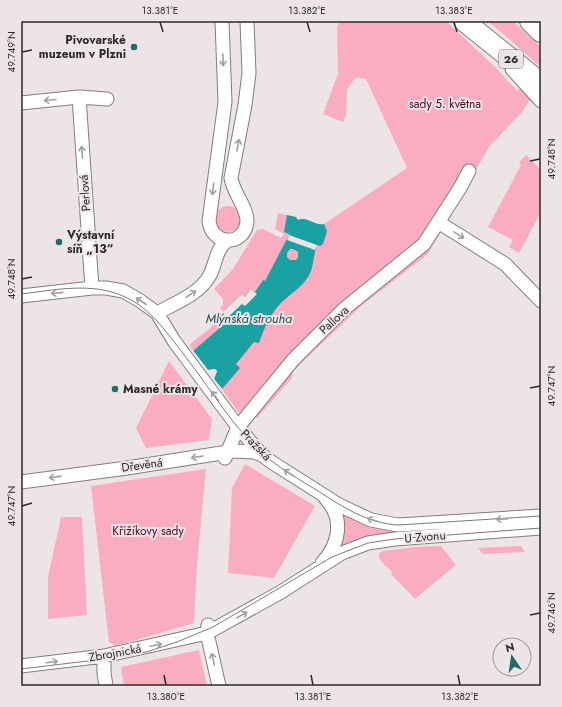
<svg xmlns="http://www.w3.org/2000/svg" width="562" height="707" viewBox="0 0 562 707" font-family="Jost,sans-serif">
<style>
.green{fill:#faadc1}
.water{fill:#19a2a1;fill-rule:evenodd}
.pier{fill:#ece4e6}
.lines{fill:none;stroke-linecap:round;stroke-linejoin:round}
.minor-casing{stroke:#847c7e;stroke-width:15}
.primary-casing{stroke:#847c7e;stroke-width:22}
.minor{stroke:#fff;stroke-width:13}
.primary{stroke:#fff;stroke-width:20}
.tram{stroke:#7d7879;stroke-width:1}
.oneway{stroke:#a09fa0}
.ticks{fill:none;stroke:#2d2a2b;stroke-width:1.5}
.poi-dot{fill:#1e6b6a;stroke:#ece4e6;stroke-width:1.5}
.labels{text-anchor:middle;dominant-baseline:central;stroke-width:4;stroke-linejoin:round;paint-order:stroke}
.shield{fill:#ece4e6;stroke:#666263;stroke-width:1}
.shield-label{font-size:11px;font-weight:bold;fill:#2d2a2b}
.poi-label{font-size:12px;font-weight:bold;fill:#2d2a2b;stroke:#ece4e6;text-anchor:start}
.park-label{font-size:12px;fill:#500325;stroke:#ece4e6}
.street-label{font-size:12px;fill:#2d2a2b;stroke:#ece4e6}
.water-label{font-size:13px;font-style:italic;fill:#215454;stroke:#ece4e6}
.neatline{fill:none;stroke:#2d2a2b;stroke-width:1.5}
.ticks-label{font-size:10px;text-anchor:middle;fill:#2d2a2b}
</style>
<rect width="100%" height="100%" fill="#ece4e6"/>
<path class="green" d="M 340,21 L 446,21 L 497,69 L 517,91 L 521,86 L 532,97 L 522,112 L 489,147 L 428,254 L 360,307 L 293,371 L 292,378 L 257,418 L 242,417 L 214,379 L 217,371 L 208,370 L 191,348 L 190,344 L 209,329 L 224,314 L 220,308 L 223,305 L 223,299 L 214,289 L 233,269 L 257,230 L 263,229 L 281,238 L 284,234 L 275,229 L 278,213 L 296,217 L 298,220 C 307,216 314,226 324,224 L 407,168 L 366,79 L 355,78 L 347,90 L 346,115 L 343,122 L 323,114 L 338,74 L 337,28 Z
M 488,21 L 513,21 L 541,47 L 541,67 Z
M 526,155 L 541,170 L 541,212 L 519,253 L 509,247 L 513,240 L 488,227 L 521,165 L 519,162 Z
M215 219a13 13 0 1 1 26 0a13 13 0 1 1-26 0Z
M 169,361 L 212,419 L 209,440 L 146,448 L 136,428 Z
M 245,464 L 315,506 L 274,578 L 228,573 L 232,488 Z
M 206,469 L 197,564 L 194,623 L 116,646 L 109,642 L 91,486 Z
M 342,513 L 410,529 L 411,533 L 341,547 Z
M 63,517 L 82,517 L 87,615 L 48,619 L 48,577 L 60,522 L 60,518 Z
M 441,546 L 456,565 L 415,599 L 391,574 L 392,572 L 386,566 L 385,566 L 379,558 L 379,553 L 383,551 L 416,547 Z
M 521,546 L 525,552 L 483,554 L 478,548 Z
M 199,650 L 207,686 L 124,686 L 121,667 Z"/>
<path class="water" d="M 287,215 L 296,217 L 298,220 C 307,216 314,226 324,224 L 327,231 L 323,244 L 320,246 L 317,245 C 313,255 314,268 308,277 C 301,288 290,294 281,303 C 270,314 264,329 259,343 L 254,342 L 236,364 L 240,368 L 222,389 L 214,379 L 217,371 L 215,369 L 208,370 L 193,351 L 229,320 L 223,312 L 242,294 L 245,297 L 251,289 L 255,292 L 263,280 L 265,281 L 289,235 L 289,234 L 284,232 ZM 290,249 L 293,249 L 298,252 L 298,257 L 296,260 L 290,260 L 287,257 L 287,253 Z"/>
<path class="pier" d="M 289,235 L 317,245 L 315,250 L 287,240 Z
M 251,289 L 257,294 L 245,306 L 242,304 L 227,318 L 223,312 L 242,294 L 245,297 Z
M 192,349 L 208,370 L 215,369 L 217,371 L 214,379 L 224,391 L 221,390 L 213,380 L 214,371 L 206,371 L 192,352 Z"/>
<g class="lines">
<defs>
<path id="minor" d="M 222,21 L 225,102 L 209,221 C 212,246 244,247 247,222 C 248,208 233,193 231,178 L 245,105 L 249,73 L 247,21
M 512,69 L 541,101
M 79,97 L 92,288
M 21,103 L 79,97 L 107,99
M 438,222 L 505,264 L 541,301
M 21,296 L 92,288 L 106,288 L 123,291 L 139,300 L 157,313 L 174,341 L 238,427 L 262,455 L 273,463 L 339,505 L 371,520 L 398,525 L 541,516
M 157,313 C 175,303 200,294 210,275 C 216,263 216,248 228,240
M 225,458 L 238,427 L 293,360 L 344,309 L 424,244 L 460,188 L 469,171
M 21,482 L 127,468 L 234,451 L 254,452 L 262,455
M 322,563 C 340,544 344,518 326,499
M 208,625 L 207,633 L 219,686
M 104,656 L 104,673 L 106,686
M 21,666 L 104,656 L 207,633 L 281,592 L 342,553 L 368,543 L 395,539 L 541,528"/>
<path id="primary" d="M 464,21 L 541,83
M 530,21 L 541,32"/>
</defs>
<use href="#minor" class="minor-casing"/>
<use href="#primary" class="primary-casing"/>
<use href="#minor" class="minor"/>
<use href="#primary" class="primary"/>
<path class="tram" d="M 21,294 C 55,290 91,282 123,296 C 151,308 167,333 185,356 C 206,383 225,414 248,439 C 268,462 292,475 318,491 C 343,507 367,523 398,525 L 541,516
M 21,669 L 121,657 L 146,652 L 177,642 L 213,627 L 332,557 L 368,543 L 395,539 L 541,528"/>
</g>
<defs><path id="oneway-shaft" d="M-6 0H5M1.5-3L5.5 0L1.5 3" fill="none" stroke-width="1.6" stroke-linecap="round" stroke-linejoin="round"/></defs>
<g class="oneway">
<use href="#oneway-shaft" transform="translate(223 60) rotate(88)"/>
<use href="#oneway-shaft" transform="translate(50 100) rotate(175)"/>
<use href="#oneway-shaft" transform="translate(238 145) rotate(-79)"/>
<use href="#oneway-shaft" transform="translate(82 152) rotate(-94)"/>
<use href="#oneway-shaft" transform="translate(213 189) rotate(98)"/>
<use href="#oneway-shaft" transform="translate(459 235) rotate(32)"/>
<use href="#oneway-shaft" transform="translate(57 293) rotate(174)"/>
<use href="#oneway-shaft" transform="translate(191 294) rotate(-34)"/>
<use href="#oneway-shaft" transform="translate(141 301) rotate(-147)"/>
<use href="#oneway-shaft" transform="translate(215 396) rotate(-127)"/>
<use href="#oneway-shaft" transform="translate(197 457) rotate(171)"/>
<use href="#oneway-shaft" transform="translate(289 473) rotate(-147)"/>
<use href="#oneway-shaft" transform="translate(55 477) rotate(172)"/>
<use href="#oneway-shaft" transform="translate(502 519) rotate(176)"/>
<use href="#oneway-shaft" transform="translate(373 520) rotate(-163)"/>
<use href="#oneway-shaft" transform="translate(242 615) rotate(-29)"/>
<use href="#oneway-shaft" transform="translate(156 645) rotate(-12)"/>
<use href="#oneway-shaft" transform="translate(213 659) rotate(-103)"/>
<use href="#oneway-shaft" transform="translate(52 662) rotate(-7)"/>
</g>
<path class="ticks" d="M 160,22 L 163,32M 307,22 L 310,32M 454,22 L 457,32M 22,52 L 32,50M 530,161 L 540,159M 22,279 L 32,277M 530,388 L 540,386M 22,506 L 32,503M 530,615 L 540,613M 164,675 L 166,685M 311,675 L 313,685M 458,675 L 460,685"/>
<g class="poi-dot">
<circle cx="134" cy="47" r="4"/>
<circle cx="59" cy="242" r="4"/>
<circle cx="115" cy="389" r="4"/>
</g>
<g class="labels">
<rect class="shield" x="499" y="50" width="24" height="18" rx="3"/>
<g class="shield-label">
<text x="511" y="59">26</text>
</g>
<g class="poi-label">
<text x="126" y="40" text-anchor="end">Pivovarské<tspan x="126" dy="14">muzeum v Plzni</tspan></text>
<text x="67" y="235">Výstavní<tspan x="67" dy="14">síň „13“</tspan></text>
<text x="123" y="389">Masné krámy</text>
</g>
<g class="park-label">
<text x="445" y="104">sady 5. května</text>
<text x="148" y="531">Křižíkovy sady</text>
</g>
<g class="street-label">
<text transform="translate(85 193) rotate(-94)">Perlová</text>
<text transform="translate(334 320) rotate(-43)">Pallova</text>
<text transform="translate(256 445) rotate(46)">Pražská</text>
<text transform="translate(142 465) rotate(-8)">Dřevěná</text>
<text transform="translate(425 537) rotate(-5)">U Zvonu</text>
<text transform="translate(115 653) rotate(-10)">Zbrojnická</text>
</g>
<g class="water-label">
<text x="249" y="318">Mlýnská strouha</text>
</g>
</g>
<rect width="562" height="707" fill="none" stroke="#ece4e6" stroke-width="44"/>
<g transform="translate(512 657) rotate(347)"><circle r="19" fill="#ece4e6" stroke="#a09a9b"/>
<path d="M0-3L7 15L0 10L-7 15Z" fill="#1e6b6a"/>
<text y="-6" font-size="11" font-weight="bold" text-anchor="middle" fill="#2d2a2b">N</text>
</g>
<rect x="22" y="22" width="518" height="663" class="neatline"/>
<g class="ticks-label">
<text x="160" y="14">13.381°E</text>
<text x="307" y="14">13.382°E</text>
<text x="454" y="14">13.383°E</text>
<text transform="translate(11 52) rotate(-90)" y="4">49.749°N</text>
<text transform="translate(551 159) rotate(-90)" y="4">49.748°N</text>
<text transform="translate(11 279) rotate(-90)" y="4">49.748°N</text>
<text transform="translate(551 386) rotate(-90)" y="4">49.747°N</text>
<text transform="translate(11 506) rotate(-90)" y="4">49.747°N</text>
<text transform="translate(551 613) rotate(-90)" y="4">49.746°N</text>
<text x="166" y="700">13.380°E</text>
<text x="313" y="700">13.381°E</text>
<text x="460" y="700">13.382°E</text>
</g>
</svg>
